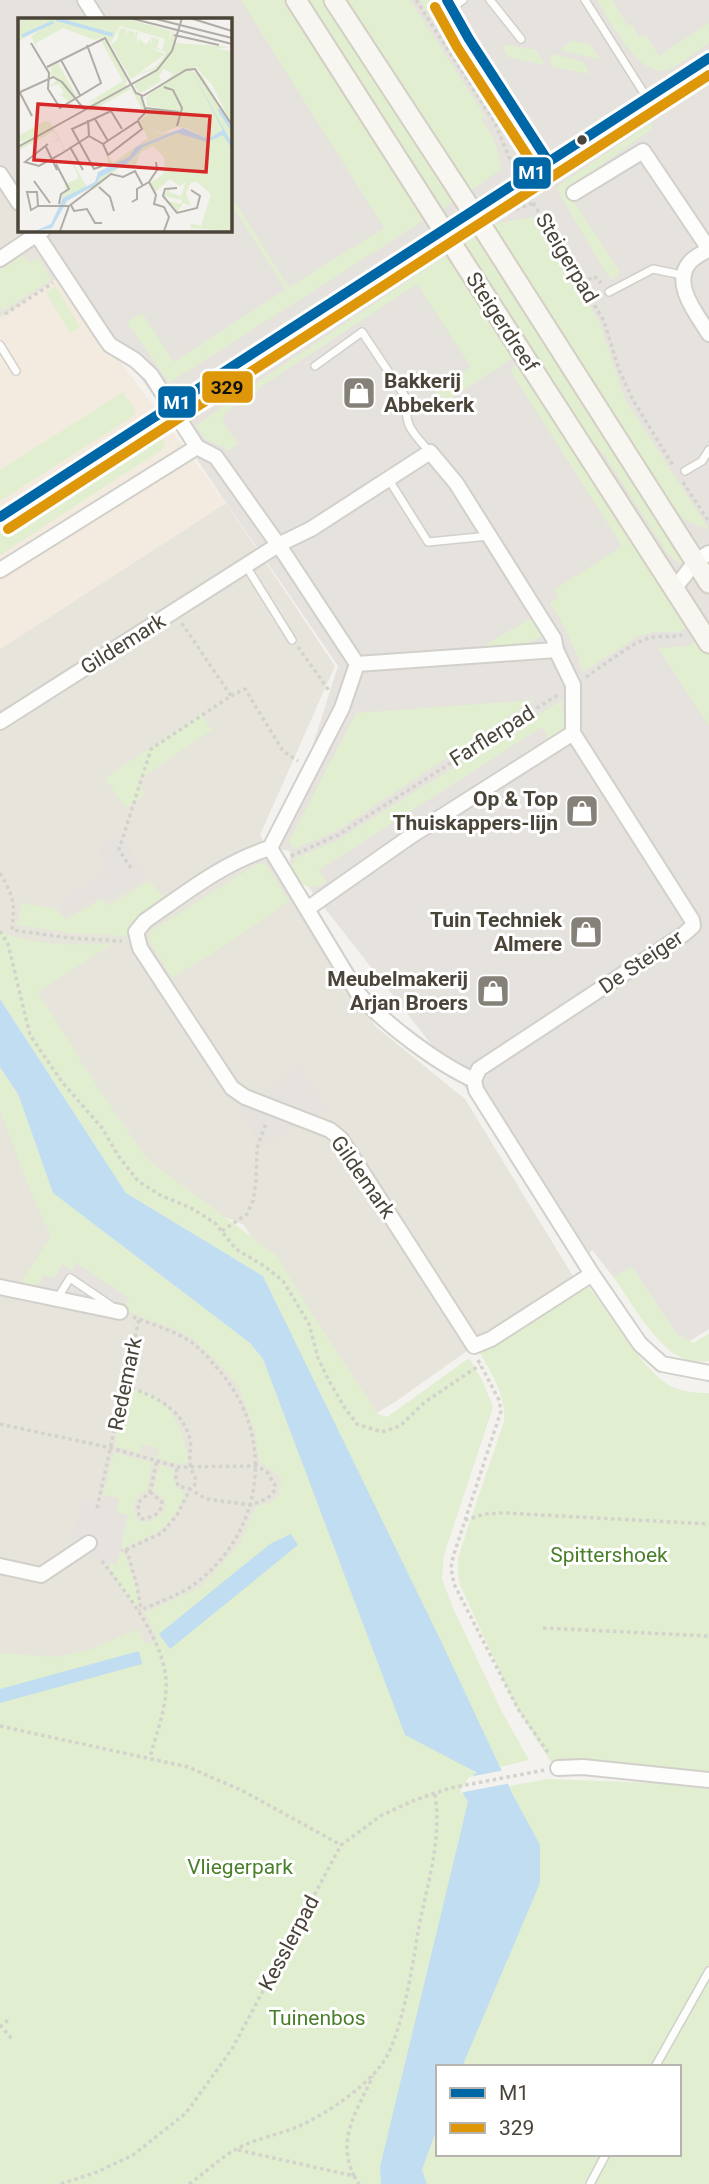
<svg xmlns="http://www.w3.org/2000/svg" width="709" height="2184" viewBox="0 0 709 2184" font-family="Roboto,sans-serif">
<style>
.residential{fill:#e7e4dc}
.commercial{fill:#f3ebdf}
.industrial{fill:#e6e2de}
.green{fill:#e1eecf}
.parking{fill:#e6e3df}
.water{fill:#c0ddf1}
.pier{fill:#f4f2ee}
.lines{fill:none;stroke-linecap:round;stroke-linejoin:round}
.lane-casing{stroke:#d2d0cb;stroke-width:10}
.street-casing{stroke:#d2d0cb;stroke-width:18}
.secondary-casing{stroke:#d3cfc5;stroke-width:23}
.path{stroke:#d3d2cc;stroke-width:3.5;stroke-dasharray:3.5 3.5;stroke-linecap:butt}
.lane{stroke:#fdfdfc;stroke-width:7}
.street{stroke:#fdfdfc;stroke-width:14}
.secondary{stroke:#f7f6f1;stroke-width:19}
.secondary-bridge-casing{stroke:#d3cfc5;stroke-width:23;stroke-linecap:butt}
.secondary-bridge{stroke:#f7f6f1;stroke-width:19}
.bus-1-casing{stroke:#fff;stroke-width:16}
.bus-2-casing{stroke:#fff;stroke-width:16}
.bus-1{stroke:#0067a7;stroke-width:10}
.bus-2{stroke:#dd9709;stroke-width:10}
.bus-dot{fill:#4b4439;stroke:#fff;stroke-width:2.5}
.labels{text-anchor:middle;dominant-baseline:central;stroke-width:6;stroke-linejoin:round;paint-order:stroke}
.street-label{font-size:21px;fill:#4b4439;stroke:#fff}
.poi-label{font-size:21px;font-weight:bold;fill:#4b4439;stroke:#fff;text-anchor:end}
.park-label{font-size:21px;fill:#4a7f2a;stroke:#fff}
.inset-river{fill:none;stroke:#c0ddf1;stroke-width:3.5}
.inset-road{fill:none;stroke:#b0aca6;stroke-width:2}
.view{fill:#d62828;fill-opacity:0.15;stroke:#d62828;stroke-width:3.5}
.inset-edge{fill:none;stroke:#4b4439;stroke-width:3.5}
.line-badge{stroke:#fff;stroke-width:2.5}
.badge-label{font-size:19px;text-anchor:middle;font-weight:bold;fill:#fff}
.pale-badge-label{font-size:19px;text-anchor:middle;font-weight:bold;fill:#111}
</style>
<rect width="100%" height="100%" fill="#f4f2ee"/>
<path class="residential" d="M 0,187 L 19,211 L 19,229 L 31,229 L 58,278 L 0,318 Z
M 226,503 L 335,666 L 260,835 L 375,1026 L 465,1099 L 573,1276 L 395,1402 L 364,1421 L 244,1225 L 140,1182 L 0,965 L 0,649 Z
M 0,1095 L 37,1181 L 239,1351 L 302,1510 L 161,1645 L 0,1689 Z"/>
<path class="commercial" d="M 58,278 L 226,503 L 0,649 L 0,318 Z"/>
<path class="industrial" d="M 0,0 L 709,0 L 709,1329 L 672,1352 L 309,888 L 290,863 L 290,851 L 280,849 L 338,666 L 39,229 L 229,229 L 229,19 L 19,19 L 19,201 L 0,173 Z"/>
<path class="green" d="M 241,0 L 289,0 L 429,217 L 169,383 L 127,322 L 142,313 L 174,362 L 285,290 L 229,201 L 229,192 L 289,287 L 384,228 Z
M 302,0 L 327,0 L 458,199 L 438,212 Z
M 342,0 L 410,0 L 485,116 L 481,119 C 486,127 494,136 496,146 C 499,154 498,161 502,169 L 467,193 Z
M 420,0 L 436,0 L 503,104 L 492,112 Z
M 597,0 L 612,0 L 628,26 L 632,24 L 639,38 L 646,35 L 659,56 L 709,23 L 709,43 C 700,49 676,68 667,70 C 638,78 610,20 597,0 Z
M 571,41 L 590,44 L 601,60 L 560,50 Z
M 502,44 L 536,50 L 545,65 L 508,57 Z
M 554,54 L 583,62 L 590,74 L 553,67 L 549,58 Z
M 709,70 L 709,85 L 687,99 L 681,88 Z
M 651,123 L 652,129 L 564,191 L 577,206 L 620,272 L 613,280 L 606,273 L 557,190 L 558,186 Z
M 532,217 L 541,221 L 546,235 L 599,321 L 625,399 L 709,529 C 693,525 683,521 672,508 L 489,227 L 493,224 Z
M 481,233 L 688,562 L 684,565 L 676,561 L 668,554 L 605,456 L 562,404 L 460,246 Z
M 451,252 L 517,355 L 438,407 L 433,395 L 436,391 L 471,367 L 417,284 L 257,389 L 258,391 L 225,413 L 223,422 L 238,444 L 227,451 C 221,443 214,445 207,440 C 202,436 199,431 196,426 L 224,405 Z
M 21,254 L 29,263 L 38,258 L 51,280 L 3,310 L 0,305 L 0,270 Z
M 56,286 L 80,327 L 70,333 L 46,292 Z
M 522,361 L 693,625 L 679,632 L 655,632 L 638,636 L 590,668 L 582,670 C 574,646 565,625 550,604 L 558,597 L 554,590 L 622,546 L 510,370 Z
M 123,392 L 136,411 L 132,417 L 0,501 L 0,470 Z
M 155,430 L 165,444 L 163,449 L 0,555 L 0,530 Z
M 531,618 L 542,636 L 519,648 L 479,649 Z
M 701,638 L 709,651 L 709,726 L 658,648 L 687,646 Z
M 535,700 L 335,832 L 293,849 L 289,841 L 356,713 Z
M 562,700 L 564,720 L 563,731 L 549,739 L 542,728 L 319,870 L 327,882 C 308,893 302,886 292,868 L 295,858 L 336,841 Z
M 201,714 L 212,730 L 137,781 L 145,795 L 126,808 L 105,778 Z
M 257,864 L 265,864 L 289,901 L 227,944 L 172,978 L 148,938 L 151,931 Z
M 149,881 L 166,899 L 133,923 L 129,936 L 70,933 L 17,925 L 22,903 L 56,909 L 66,920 L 102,899 L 108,906 Z
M 2,933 C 43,946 69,945 112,944 L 38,992 L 96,1085 L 147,1159 L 277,1256 L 314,1317 L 378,1414 L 387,1417 L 469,1358 L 482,1380 L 493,1407 L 444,1555 L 442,1579 L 453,1608 L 502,1712 L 529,1760 L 500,1767 L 263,1276 L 126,1193 L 0,999 L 0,934 Z
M 0,1067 L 18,1094 L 53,1193 L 250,1343 L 263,1359 L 311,1485 L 329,1469 L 499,1823 L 406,2175 L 411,2184 L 0,2184 L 0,1653 L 57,1657 L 89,1650 L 138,1629 L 145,1644 L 155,1642 L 157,1640 L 145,1613 L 201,1587 L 240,1543 L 256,1506 C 276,1504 281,1496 281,1477 L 259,1462 L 255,1431 L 241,1393 L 234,1380 L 224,1369 L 193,1339 L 179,1331 L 121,1309 L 129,1298 L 76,1264 L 72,1270 L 35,1290 L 21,1283 L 51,1236 L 27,1183 L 0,1110 Z
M 632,1267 L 677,1334 L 693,1343 L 709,1334 L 709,1361 C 702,1361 693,1362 687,1360 C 659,1352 630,1301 614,1277 Z
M 581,1287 L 589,1287 C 607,1311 644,1370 667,1384 C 680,1392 695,1393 709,1393 L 709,1776 L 619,1764 L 550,1761 L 515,1705 L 460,1585 L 458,1575 L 458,1559 L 466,1533 L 504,1422 C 507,1397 492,1375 480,1353 Z
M 125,1387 C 132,1389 140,1389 147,1392 C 173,1405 186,1435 188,1462 L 178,1464 L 157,1458 L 159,1449 L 142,1444 L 139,1453 L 114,1446 Z
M 114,1452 L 152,1463 L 147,1490 L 139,1495 L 133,1507 L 138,1521 C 148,1525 161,1517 165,1508 L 164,1499 L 153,1490 L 160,1465 L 175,1470 C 171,1482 175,1488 186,1493 C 172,1528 157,1533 125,1548 L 121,1548 L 116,1513 L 119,1498 L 103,1495 Z
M 120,1552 L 125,1554 L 136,1586 L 138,1605 L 136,1606 L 131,1603 L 110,1569 L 109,1565 L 113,1563 Z
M 548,1779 L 678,1784 L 709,1789 L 709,2184 L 427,2184 L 422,2170 L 438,2126 L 438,2154 L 679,2154 L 679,2067 L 462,2067 L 489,1999 L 514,1797 L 509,1786 Z"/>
<path class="parking" d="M 0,130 L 19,160 L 19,182 L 0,151 Z
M 653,138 L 706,212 L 696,220 L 643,145 Z
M 232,140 L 254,174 L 262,169 L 323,266 L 289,287 L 229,192 L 229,187 L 238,181 L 229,167 L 229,142 Z
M 229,201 L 286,290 L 280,293 L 229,214 Z
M 71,237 L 122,317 L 111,327 L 58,245 Z
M 676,305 L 709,357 L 709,405 L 654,318 Z
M 709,427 L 709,440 L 679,458 L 673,449 Z
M 542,727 L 551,742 L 328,884 L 319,870 Z
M 120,834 L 147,875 L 107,901 L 102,895 L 65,917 L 57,904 L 108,870 L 97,849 Z
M 301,1066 L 329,1110 L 262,1148 L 236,1104 Z
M 536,1120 L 610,1239 L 589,1253 L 513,1132 Z
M 76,1263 L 129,1298 L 121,1309 L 35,1290 L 44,1275 L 54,1279 L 62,1264 L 72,1270 Z
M 103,1495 L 119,1498 L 117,1512 L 128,1515 L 117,1564 L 95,1560 L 90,1551 L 71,1547 L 81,1500 L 100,1504 Z"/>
<path class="water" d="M 0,999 L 126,1193 L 263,1276 L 440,1639 L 514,1797 L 540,1845 L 540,1883 L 462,2067 L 438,2067 L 438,2126 L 422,2170 L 427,2184 L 381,2184 L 380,2167 L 468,1802 L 463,1793 L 476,1772 L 405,1735 L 263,1359 L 250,1343 L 53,1193 L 18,1094 L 0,1067 Z
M 291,1534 L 298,1545 L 170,1649 L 159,1634 L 270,1544 Z
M 139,1651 L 142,1664 L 0,1703 L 0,1689 Z"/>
<path class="pier" d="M 505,1770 L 511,1783 L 459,1793 L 469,1777 Z"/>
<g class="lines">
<defs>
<path id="lane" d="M 447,0 L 469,39 L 548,161
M 490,0 L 521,39
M 585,0 L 647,98
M 452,8 L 463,0
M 609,292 L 653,269 L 682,275
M 0,345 L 16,371
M 315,366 L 362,332 L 408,401 C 402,425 415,435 430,452
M 685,471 L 702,461 L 709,450
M 389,480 L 428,542 L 489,536
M 0,517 L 709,58
M 246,566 L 292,640
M 57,1299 L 70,1278 L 110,1305
M 655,2067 L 709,1971
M 590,2184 L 606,2154"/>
<path id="street" d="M 85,0 L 97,19
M 0,174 L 19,203
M 574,193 L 643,151 L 709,249
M 33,229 L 105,338 L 110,345 L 135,360 L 151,375 L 197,447 L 216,457 L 282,550 L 357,664 L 556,650
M 709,249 C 703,253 694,257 690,262 C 671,284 697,314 709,334
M 0,259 L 43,230
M 0,570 L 197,447
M 674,589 L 696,561 L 709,553
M 357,664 L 342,708 L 270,848 C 224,862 184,894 145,921 L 136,932 L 140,948 L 232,1088 L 245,1097 L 330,1130 L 341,1139 L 474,1346 L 491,1339 L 592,1274 L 476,1090 L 474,1080
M 0,722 L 278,545 L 311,529 L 430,452 L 456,483 L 554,639 L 556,650 L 573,685 L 573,733 L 692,920 L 693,926 L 684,934 L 479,1069 L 474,1080
M 270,848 L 357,992 C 382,1022 438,1064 474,1080
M 307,909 L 411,836 L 573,733
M 592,1274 L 640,1344 L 662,1364 L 709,1373
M 0,1287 L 120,1312
M 0,1566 L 41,1575 L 89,1543
M 558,1768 L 583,1767 L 709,1780"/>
<path id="secondary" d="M 296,0 L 422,197
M 334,0 L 451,179
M 490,239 L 709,583
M 461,258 L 709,643"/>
</defs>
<use href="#lane" class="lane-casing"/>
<use href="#street" class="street-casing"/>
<use href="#secondary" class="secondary-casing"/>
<path class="path" d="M 416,0 L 495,123 L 514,169
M 526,191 L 604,321 L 619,370 L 633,400 L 674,467
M 496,216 L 534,203
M 583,284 L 594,276 L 601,283
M 5,314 L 53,283
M 194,418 L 222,392 L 437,254
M 683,482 L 709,522
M 298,647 L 330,692
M 586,677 C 603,666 631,643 649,638 C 660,635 671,638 682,635
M 231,696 L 245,689 L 283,751 L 298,761
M 291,856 L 338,835 L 559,694
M 131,868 L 119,850 L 151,749 L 231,696 L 181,622
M 0,873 C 14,898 15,902 12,930 L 70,938 L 122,941
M 0,931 L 8,944 L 30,1035 L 62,1082 L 102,1128 L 119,1157 L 138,1181 L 160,1195 L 191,1208 L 215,1223 L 236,1249 L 264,1266 L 283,1281 L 309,1324 L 318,1358 L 329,1381 L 345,1408 L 357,1424 L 382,1432 L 400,1426 L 425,1402 L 480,1365
M 222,1231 L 247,1214 L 253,1201 L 256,1181 L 257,1148 L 266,1123
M 133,1317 C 151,1324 172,1330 188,1340 C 201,1348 212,1362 222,1374 C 274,1437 264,1527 201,1579 C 184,1594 160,1601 139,1611
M 478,1360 L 499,1400 L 501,1411 L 453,1557 L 451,1568 L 454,1584 L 518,1709 L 549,1754
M 125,1386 C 153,1395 182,1408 190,1439 C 192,1448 188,1459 191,1467 C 193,1476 198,1477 194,1487 L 190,1489 L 178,1486 L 176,1478 L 177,1466
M 0,1424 L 111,1448 L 179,1467 L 257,1466 L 267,1472 L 275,1485 L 274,1491 L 268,1498 L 251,1505 L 206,1499 L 190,1489 L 177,1515 L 162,1533 L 125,1550 L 121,1550
M 150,1492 L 162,1502 C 161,1514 154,1516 143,1519 L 139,1517 L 138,1503 L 150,1492 L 157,1460
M 97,1508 L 139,1319
M 465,1520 L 485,1514 L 505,1513 L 709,1524
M 125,1550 L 128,1554 L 137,1586 L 141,1608
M 102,1561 C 127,1594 169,1646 166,1689 C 165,1712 156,1735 150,1757
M 543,1628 L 709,1636
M 0,1726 L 188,1767 L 243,1791 L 341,1845
M 0,2025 L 12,2039
M 0,2027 L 8,2020
M 238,2150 L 354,2176 L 359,2184
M 354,2176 C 336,2138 357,2111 373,2076
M 61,2184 L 97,2172 L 133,2155 L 186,2113 L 232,2049 L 341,1845 L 382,1815 L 415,1800 L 450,1788 L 545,1770
M 189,2184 C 205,2173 220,2158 236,2149 C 255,2139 277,2135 297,2127 C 327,2114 377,2081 390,2050 C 405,2016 413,1963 419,1926 C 428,1882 442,1838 435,1794"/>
<use href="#lane" class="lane"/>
<use href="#street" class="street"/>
<use href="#secondary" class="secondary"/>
<defs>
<path id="secondary-bridge" d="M 451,179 L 490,239
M 422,197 L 461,258"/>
</defs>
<use href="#secondary-bridge" class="secondary-bridge-casing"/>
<use href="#secondary-bridge" class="secondary-bridge"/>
<defs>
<path id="bus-1" d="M 447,0 L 469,39 L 548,161
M 0,517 L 709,58"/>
<path id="bus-2" d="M 435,7 L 457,47 L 536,169
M 8,529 L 709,75"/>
</defs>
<use href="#bus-1" class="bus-1-casing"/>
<use href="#bus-2" class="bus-2-casing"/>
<use href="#bus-1" class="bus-1"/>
<use href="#bus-2" class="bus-2"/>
</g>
<defs>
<symbol id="shop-square" viewBox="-11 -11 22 22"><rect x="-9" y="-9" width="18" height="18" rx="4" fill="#868178" stroke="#fff"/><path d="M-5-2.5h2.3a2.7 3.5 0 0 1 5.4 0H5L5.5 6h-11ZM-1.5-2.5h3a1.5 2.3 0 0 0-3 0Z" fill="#fff"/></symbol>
</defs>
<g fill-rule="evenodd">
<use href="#shop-square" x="340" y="374" width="38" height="38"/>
<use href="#shop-square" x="563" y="792" width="38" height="38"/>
<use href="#shop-square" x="567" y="913" width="38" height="38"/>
<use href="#shop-square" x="474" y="972" width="38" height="38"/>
</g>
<circle class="bus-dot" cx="582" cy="140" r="6"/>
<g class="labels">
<g class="street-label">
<text transform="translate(567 258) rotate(59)">Steigerpad</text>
<text transform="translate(502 322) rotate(57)">Steigerdreef</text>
<text transform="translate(123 644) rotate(-32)">Gildemark</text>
<text transform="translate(492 736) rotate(-32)">Farflerpad</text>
<text transform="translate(641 962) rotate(-34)">De Steiger</text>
<text transform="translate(363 1177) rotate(55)">Gildemark</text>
<text transform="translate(125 1384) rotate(-78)">Redemark</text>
<text transform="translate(289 1943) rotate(-62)">Kesslerpad</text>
</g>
<g class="poi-label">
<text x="384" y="381" text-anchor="start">Bakkerij<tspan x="384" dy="24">Abbekerk</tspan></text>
<text x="558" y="799">Op &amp; Top<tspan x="558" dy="24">Thuiskappers-lijn</tspan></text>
<text x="562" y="920">Tuin Techniek<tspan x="562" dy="24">Almere</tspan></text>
<text x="468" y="979">Meubelmakerij<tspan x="468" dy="24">Arjan Broers</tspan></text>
</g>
<g class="park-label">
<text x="609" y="1555">Spittershoek</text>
<text x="240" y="1867">Vliegerpark</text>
<text x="317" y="2018">Tuinenbos</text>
</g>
</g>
<g transform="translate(18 18)">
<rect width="214" height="214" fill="#f4f2ee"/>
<path d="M 2,0 L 106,0 L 153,13 L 151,24 L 155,11 L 158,25 L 213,29 L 198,31 L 213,33 L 213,105 L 194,67 L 178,49 L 150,62 L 155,56 L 146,51 L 141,58 L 143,63 L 127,72 L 146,64 L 122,75 L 117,69 L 117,65 L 137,51 L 115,59 L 137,49 L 144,42 L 148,34 L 129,29 L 147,36 L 113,61 L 93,27 L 99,22 L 102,10 L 109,11 L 106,22 L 110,12 L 117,14 L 114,27 L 118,14 L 124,16 L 119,16 L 119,28 L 121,20 L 128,27 L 132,21 L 135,29 L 133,19 L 141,21 L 139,30 L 144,32 L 147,21 L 102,8 L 93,25 L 86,19 L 77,22 L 45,10 L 18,25 L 19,31 L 13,18 L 32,5 L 0,24 ZM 82,21 L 91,24 L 109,62 L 107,67 L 111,66 L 97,75 L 111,69 L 123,80 L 127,96 L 120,101 L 126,95 L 113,71 L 71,94 L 69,88 L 81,81 L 68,86 L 105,63 ZM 40,45 L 59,79 L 52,76 L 56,81 L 44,89 L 50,83 L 43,77 L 37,79 L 46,75 L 41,66 L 31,69 L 40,61 L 33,58 L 30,50 L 35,57 L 32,49 ZM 171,52 L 184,57 L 213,109 L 213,124 L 206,112 L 190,121 L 168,110 L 158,109 L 144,115 L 130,110 L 143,116 L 158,113 L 118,129 L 111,139 L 91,150 L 88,134 L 95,145 L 130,120 L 121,103 L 129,97 L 129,90 L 144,90 L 129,88 L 128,79 L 145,66 L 157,76 L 146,66 ZM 27,103 L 32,104 L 47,131 L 42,134 L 46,130 L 41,122 L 32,125 L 40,121 L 36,113 L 0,133 L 0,127 L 13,119 L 0,125 L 0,118 ZM 163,113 L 190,122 L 205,114 L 213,126 L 213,213 L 172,210 L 173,205 L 183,208 L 193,176 L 179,164 L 173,164 L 168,175 L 173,188 L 165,185 L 159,194 L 150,183 L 163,186 L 164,182 L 146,178 L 151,169 L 151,174 L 163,178 L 168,163 L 162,168 L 152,161 L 137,174 L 132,165 L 145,156 L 147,147 L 146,139 L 135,128 L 123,134 L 117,148 L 101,150 L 76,172 L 72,170 L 81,159 L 111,145 L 125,129 ZM 49,134 L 69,169 L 45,180 L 45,186 L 44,176 L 52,172 L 47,174 L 47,166 L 61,160 Z" fill="#e1eecf"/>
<path d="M 173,52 L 213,124 L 213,129 L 205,117 L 189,124 L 159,115 L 125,129 L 110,145 L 82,159 L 79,166 L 49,183 L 34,210 L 17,213 L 33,206 L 45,180 L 77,164 L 80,154 L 111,139 L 118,129 L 165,110 L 190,121 L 205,112 Z" fill="#c0ddf1"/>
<path class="inset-river" d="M 38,1 L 95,17M 4,18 L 35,4M 201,91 L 214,111"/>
<path class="inset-road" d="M 112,0 L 214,26M 134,0 L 214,20M 172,0 L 214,13M 156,17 L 201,27M 13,25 L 31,55 L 30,71 L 42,90 L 83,65 L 69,27M 43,42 L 62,77M 29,49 L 87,20 L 118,75 L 125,78M 151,71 L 146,69 L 155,72 L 164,90 L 159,108M 0,75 L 35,59 L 44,64 L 66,91M 2,75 L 14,98M 125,78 L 168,52 L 177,51 L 214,107M 127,90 L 161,94M 77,101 L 90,123M 120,102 L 128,94 L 123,77M 71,118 L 85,126 L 90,137 L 124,111 L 120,103 L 85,126M 30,126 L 7,144 L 21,148 L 43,136 L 71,118 L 70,102M 0,129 L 139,52 L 154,33 L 164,0M 28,129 L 39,152M 52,129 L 65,152M 38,146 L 51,171 L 43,176 L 41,186M 84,148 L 76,151 L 54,111 L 93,93 L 104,111M 16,163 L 32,185M 131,164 L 138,177 L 136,186 L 146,189 L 151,199 L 146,213M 131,164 L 139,152 L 138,144M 81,169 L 92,179 L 96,193M 159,170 L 147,171 L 145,178 L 159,195 L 179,190 L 182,178 L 173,172M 0,174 L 0,208M 114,184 L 119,181 L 119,171 L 131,164M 53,187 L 56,193 L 69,191 L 77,205 L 84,205M 20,188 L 13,192 L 9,174 L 19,174 L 20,188 L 51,188 L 93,156 L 105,159 L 117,153 L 125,168M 42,213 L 51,188"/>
<path class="view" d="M 20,86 L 192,98 L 188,154 L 16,142 Z"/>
<rect width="214" height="214" class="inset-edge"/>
</g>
<g class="line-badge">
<rect x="512" y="156" width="40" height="34" rx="7" fill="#0067a7"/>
<rect x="201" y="370" width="53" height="34" rx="7" fill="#dd9709"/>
<rect x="157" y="385" width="40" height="34" rx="7" fill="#0067a7"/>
</g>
<g class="badge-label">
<text x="532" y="179">M1</text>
<text x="177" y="409">M1</text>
</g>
<g class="pale-badge-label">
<text x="227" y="394">329</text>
</g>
<rect x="436" y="2065" width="245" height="91" fill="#ffffff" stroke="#b7b4b0" stroke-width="2"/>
<rect x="450" y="2088" width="35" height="10" fill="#0067a7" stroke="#b7b4b0" stroke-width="2"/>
<text x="499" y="2100" font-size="21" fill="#4b4439">M1</text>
<rect x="450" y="2123" width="35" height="10" fill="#dd9709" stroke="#b7b4b0" stroke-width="2"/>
<text x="499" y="2135" font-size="21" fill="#4b4439">329</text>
</svg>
